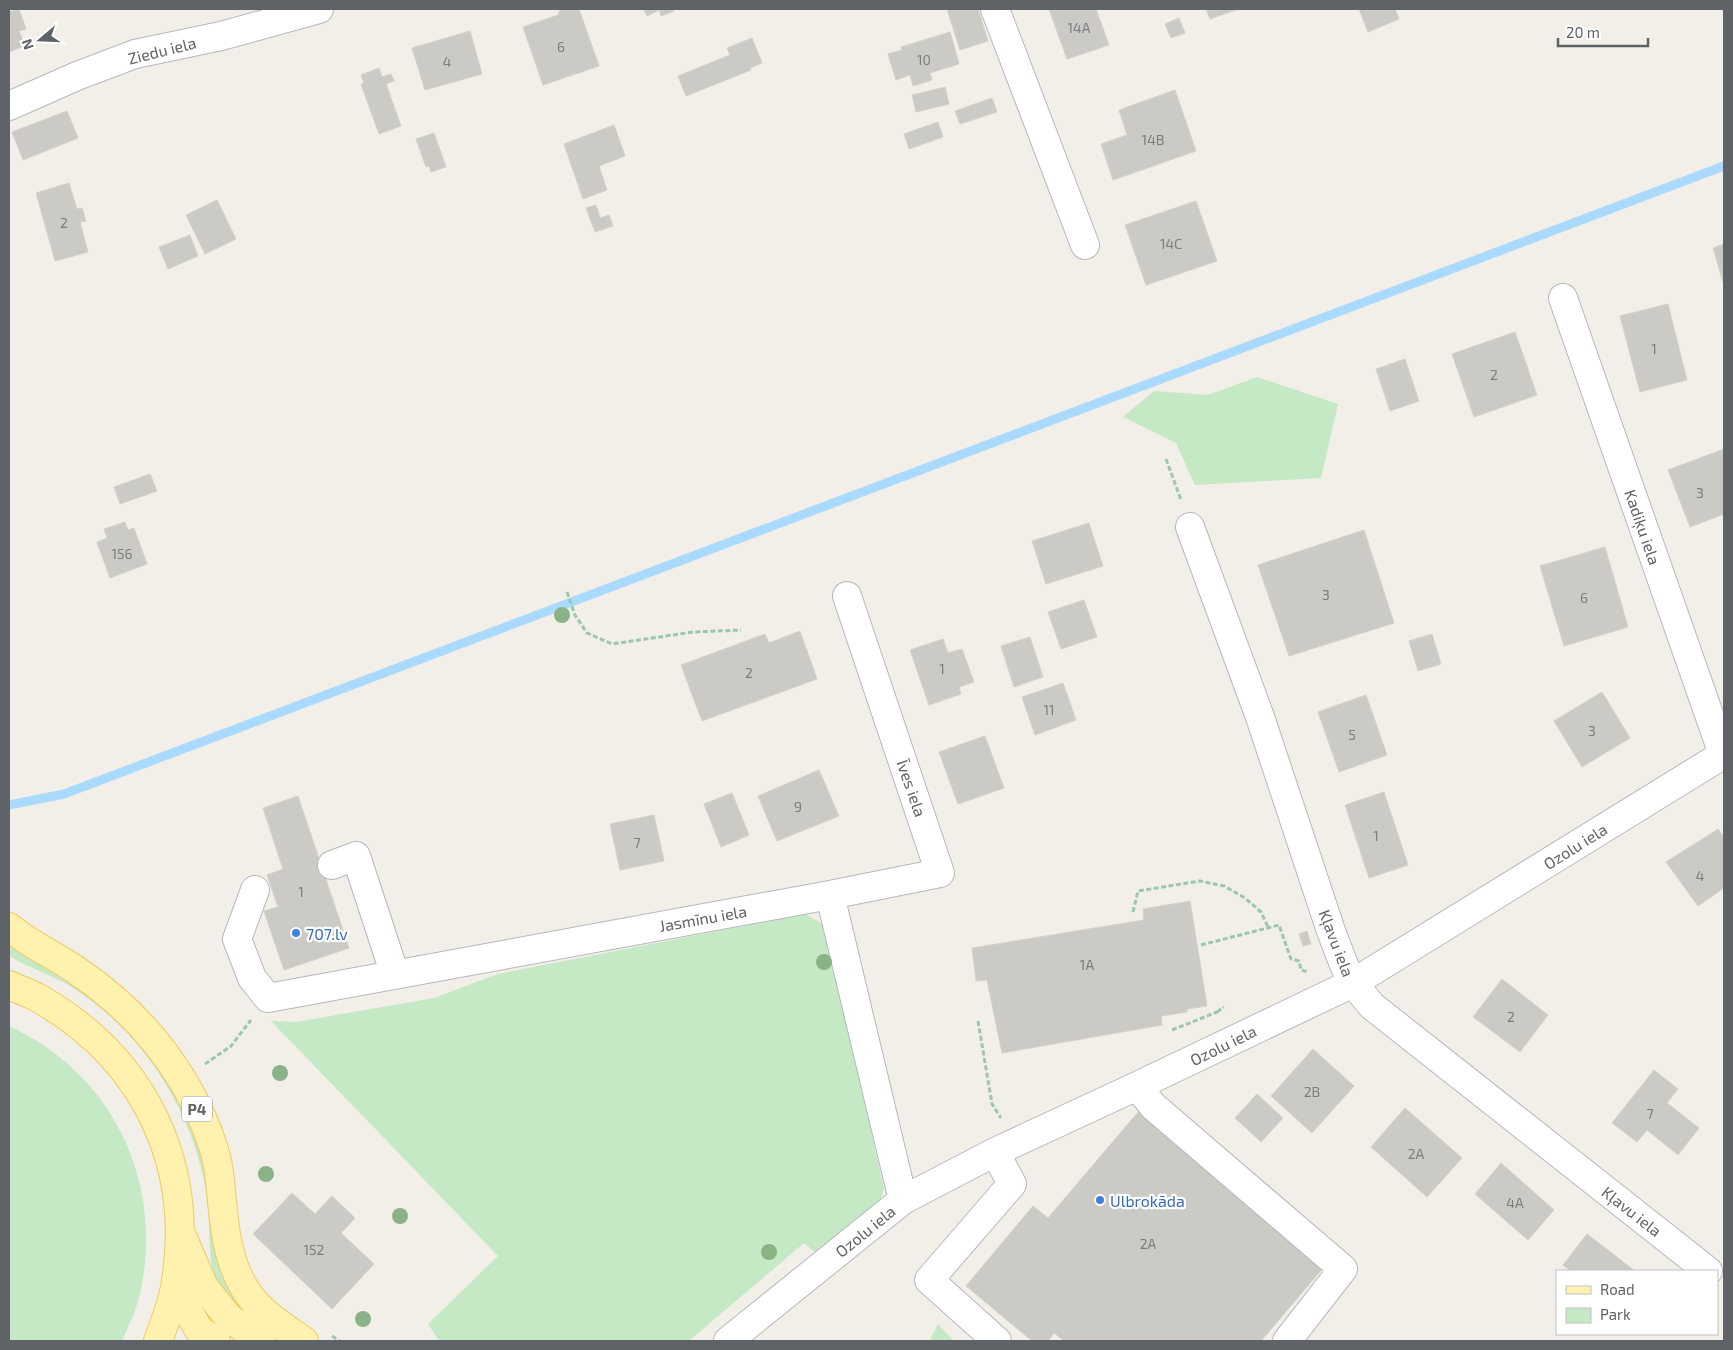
<svg xmlns="http://www.w3.org/2000/svg" width="1733" height="1350" viewBox="0 0 1733 1350" font-family="'Exo 2',sans-serif">
<style>
.green{fill:#c5e8c5}
.lines{fill:none;stroke-linecap:round;stroke-linejoin:round}
.stream{stroke:#aadaff;stroke-width:9}
.building{fill:#cccac5;stroke:#d6d1c6}
.minor-casing{stroke:#b5b8bc;stroke-width:30}
.major-casing{stroke:#f2c960;stroke-width:30}
.path{stroke:#9cc7a9;stroke-width:3;stroke-dasharray:5 2.5;stroke-linecap:butt}
.minor{stroke:#fff;stroke-width:28}
.major{stroke:#fff2af;stroke-width:28}
.tree{fill:#89b387}
.shop-dot{fill:#3f7fe0;stroke:#fff;stroke-width:2}
.labels{text-anchor:middle;dominant-baseline:central;stroke-width:4.5;stroke-linejoin:round;paint-order:stroke}
.number-label{font-size:14px;fill:#7a7d7f}
.shield{fill:#fff;stroke:#8f9295;stroke-width:1}
.shield-label{font-size:15px;font-weight:bold;fill:#5f6368}
.street-label{font-size:16px;fill:#5f6368;stroke:#fff}
.shop-label{font-size:16px;fill:#366cbe;stroke:#fff;text-anchor:start}
</style>
<rect width="100%" height="100%" fill="#f1efe8"/>
<path class="green" d="M 1257,377 L 1338,404 L 1321,478 L 1195,485 L 1176,443 L 1123,417 L 1154,391 L 1208,395 Z
M 805,914 L 824,925 L 884,1188 L 880,1201 L 816,1253 L 804,1243 L 689,1341 L 441,1341 L 438,1339 L 428,1324 L 498,1256 L 271,1021 L 296,1022 L 434,998 L 498,974 Z
M 9,940 L 77,984 L 135,1034 L 187,1111 L 209,1178 L 217,1256 L 223,1276 L 231,1290 L 242,1304 L 255,1327 C 245,1316 231,1306 223,1294 C 208,1272 210,1246 209,1221 C 208,1206 206,1190 203,1176 C 186,1101 140,1032 76,990 C 56,976 30,969 9,956 Z
M 9,1026 C 109,1072 162,1175 142,1284 C 139,1304 130,1323 122,1341 L 9,1341 Z
M 938,1324 L 954,1341 L 931,1341 L 930,1340 Z"/>
<g class="lines">
<path class="stream" d="M 9,805 L 64,794 L 1724,166"/>
</g>
<path class="building" d="M 19,9 L 26,29 L 19,31 L 25,46 L 9,52 L 9,12 Z
M 563,9 L 579,9 L 599,66 L 543,85 L 523,27 L 558,15 L 560,10 Z
M 644,9 L 673,9 L 674,11 L 661,16 L 659,10 L 647,16 Z
M 947,9 L 978,9 L 988,41 L 960,50 Z
M 1049,9 L 1096,9 L 1109,45 L 1067,59 Z
M 1206,9 L 1239,9 L 1210,19 Z
M 1359,9 L 1395,9 L 1399,19 L 1368,32 Z
M 1179,18 L 1185,33 L 1171,38 L 1165,24 Z
M 470,31 L 482,74 L 425,90 L 412,48 Z
M 950,32 L 959,64 L 930,73 L 932,80 L 913,86 L 910,75 L 896,80 L 888,54 L 902,50 L 901,47 Z
M 752,38 L 762,63 L 750,68 L 751,70 L 686,96 L 678,76 L 730,55 L 727,48 Z
M 379,68 L 382,77 L 391,74 L 394,81 L 386,84 L 401,126 L 379,134 L 361,84 L 364,83 L 361,75 Z
M 945,87 L 949,104 L 916,112 L 912,95 Z
M 1175,90 L 1196,151 L 1113,180 L 1101,144 L 1127,135 L 1119,110 Z
M 992,98 L 997,112 L 960,124 L 955,111 Z
M 67,111 L 78,138 L 23,160 L 12,132 Z
M 938,122 L 943,137 L 909,149 L 904,134 Z
M 614,125 L 625,156 L 599,166 L 607,190 L 583,199 L 564,144 Z
M 434,133 L 446,167 L 431,172 L 429,166 L 426,167 L 416,139 Z
M 69,183 L 77,209 L 82,208 L 86,221 L 80,222 L 88,252 L 55,261 L 36,193 Z
M 217,200 L 236,239 L 205,254 L 186,215 Z
M 1196,201 L 1217,261 L 1146,285 L 1125,225 Z
M 596,205 L 600,218 L 609,215 L 613,226 L 595,232 L 586,208 Z
M 190,235 L 198,256 L 168,269 L 159,247 Z
M 1724,244 L 1724,281 L 1723,282 L 1713,248 Z
M 1668,304 L 1687,380 L 1640,392 L 1620,316 Z
M 1515,332 L 1537,395 L 1474,417 L 1452,354 Z
M 1405,359 L 1419,401 L 1390,411 L 1376,369 Z
M 1724,449 L 1724,514 L 1690,527 L 1668,470 Z
M 150,474 L 157,491 L 120,504 L 114,487 Z
M 125,522 L 128,530 L 134,528 L 147,564 L 110,578 L 97,542 L 107,538 L 104,529 Z
M 1089,523 L 1103,566 L 1046,584 L 1032,541 Z
M 1364,530 L 1394,623 L 1289,656 L 1258,565 Z
M 1605,547 L 1628,627 L 1564,646 L 1540,566 Z
M 1084,600 L 1097,637 L 1061,649 L 1048,612 Z
M 800,631 L 817,679 L 702,721 L 681,665 L 765,634 L 769,643 Z
M 1432,634 L 1441,664 L 1418,671 L 1409,641 Z
M 1030,637 L 1043,677 L 1014,687 L 1001,646 Z
M 943,639 L 948,653 L 962,649 L 974,682 L 959,687 L 961,694 L 929,705 L 910,650 Z
M 1063,683 L 1076,720 L 1035,735 L 1022,697 Z
M 1602,692 L 1630,738 L 1582,767 L 1554,721 Z
M 1366,695 L 1387,755 L 1339,772 L 1318,712 Z
M 985,736 L 1004,788 L 958,804 L 939,752 Z
M 819,770 L 839,816 L 777,841 L 758,796 Z
M 1384,792 L 1408,865 L 1369,878 L 1345,805 Z
M 732,793 L 749,835 L 721,847 L 704,804 Z
M 298,796 L 349,948 L 284,970 L 264,911 L 278,907 L 267,875 L 283,869 L 263,808 Z
M 654,815 L 664,861 L 620,870 L 610,824 Z
M 1718,829 L 1724,837 L 1724,888 L 1698,906 L 1666,862 Z
M 1190,901 L 1207,1006 L 1187,1009 L 1187,1012 L 1161,1016 L 1162,1025 L 1002,1053 L 987,980 L 976,981 L 972,948 L 1144,920 L 1143,909 Z
M 1307,931 L 1311,944 L 1303,946 L 1299,934 Z
M 1502,979 L 1548,1015 L 1520,1052 L 1473,1017 Z
M 1313,1049 L 1354,1086 L 1312,1133 L 1271,1096 Z
M 1654,1070 L 1678,1089 L 1667,1103 L 1699,1128 L 1678,1155 L 1647,1130 L 1637,1142 L 1612,1123 Z
M 1257,1094 L 1283,1118 L 1261,1142 L 1235,1118 Z
M 1405,1108 L 1462,1158 L 1427,1197 L 1371,1147 Z
M 1139,1111 L 1323,1268 L 1261,1341 L 1064,1341 L 1054,1333 L 1048,1341 L 1032,1341 L 966,1286 L 1033,1206 L 1048,1218 Z
M 1501,1163 L 1554,1210 L 1528,1240 L 1475,1194 Z
M 292,1193 L 315,1214 L 332,1196 L 355,1218 L 341,1233 L 374,1264 L 332,1309 L 253,1234 Z
M 1587,1234 L 1635,1271 L 1571,1271 L 1563,1265 Z"/>
<g class="lines">
<defs>
<path id="minor" d="M 995,9 L 1085,245
M 9,106 L 77,76 L 135,54 L 221,36 L 319,9
M 1563,298 L 1724,757
M 1190,527 L 1260,717 L 1331,931 L 1344,965 L 1353,983 L 1372,1006 L 1708,1271
M 332,865 L 356,856 L 395,975
M 255,890 L 237,939 L 252,978 L 268,998 L 830,895 L 903,1200
M 830,895 L 940,873 L 847,596
M 1135,1087 L 1146,1097 L 1153,1106 L 1343,1269 L 1287,1341
M 995,1152 L 1012,1184 L 929,1280 L 997,1341
M 728,1341 L 903,1200 L 995,1152 L 1135,1087 L 1353,983 L 1724,754"/>
<path id="major" d="M 9,927 C 29,944 54,955 76,970 C 119,999 156,1036 183,1081 C 198,1106 215,1143 219,1172 C 224,1212 223,1253 245,1289 C 259,1312 283,1326 304,1341
M 9,985 C 19,990 30,993 40,999 C 146,1060 196,1166 175,1287 C 172,1305 164,1324 158,1341
M 182,1236 L 204,1287 L 229,1318 L 262,1341
M 175,1288 L 199,1330 L 216,1341"/>
</defs>
<use href="#minor" class="minor-casing"/>
<use href="#major" class="major-casing"/>
<path class="path" d="M 1166,459 L 1181,500
M 567,592 L 575,615 L 587,633 L 612,644 L 693,632 L 741,630
M 1133,912 L 1138,891 L 1200,881 L 1224,886 L 1245,898 L 1261,912 L 1268,927
M 1201,945 L 1279,925 L 1291,959 L 1299,961 L 1301,970 L 1308,972
M 1217,1012 L 1224,1007
M 978,1021 L 992,1104 L 1001,1118
M 1172,1030 L 1217,1012 L 1218,1015
M 205,1064 L 231,1046 L 251,1020
M 332,1336 L 340,1341"/>
<use href="#minor" class="minor"/>
<use href="#major" class="major"/>
</g>
<g class="tree">
<circle cx="562" cy="615" r="8"/>
<circle cx="824" cy="962" r="8"/>
<circle cx="280" cy="1073" r="8"/>
<circle cx="266" cy="1174" r="8"/>
<circle cx="400" cy="1216" r="8"/>
<circle cx="769" cy="1252" r="8"/>
<circle cx="363" cy="1319" r="8"/>
</g>
<g class="shop-dot">
<circle cx="296" cy="933" r="5"/>
<circle cx="1100" cy="1200" r="5"/>
</g>
<g class="labels">
<g class="number-label">
<text x="1079" y="27">14A</text>
<text x="561" y="46">6</text>
<text x="924" y="59">10</text>
<text x="447" y="61">4</text>
<text x="1153" y="139">14B</text>
<text x="64" y="222">2</text>
<text x="1171" y="243">14C</text>
<text x="1654" y="348">1</text>
<text x="1494" y="374">2</text>
<text x="1700" y="492">3</text>
<text x="122" y="553">156</text>
<text x="1326" y="594">3</text>
<text x="1584" y="597">6</text>
<text x="942" y="668">1</text>
<text x="749" y="672">2</text>
<text x="1049" y="709">11</text>
<text x="1592" y="730">3</text>
<text x="1352" y="734">5</text>
<text x="798" y="806">9</text>
<text x="1376" y="835">1</text>
<text x="637" y="842">7</text>
<text x="1700" y="875">4</text>
<text x="301" y="891">1</text>
<text x="1087" y="964">1A</text>
<text x="1511" y="1016">2</text>
<text x="1312" y="1091">2B</text>
<text x="1650" y="1113">7</text>
<text x="1416" y="1153">2A</text>
<text x="1515" y="1202">4A</text>
<text x="1148" y="1243">2A</text>
<text x="314" y="1249">152</text>
</g>
<rect class="shield" x="182" y="1096.5" width="30" height="25" rx="4"/>
<g class="shield-label">
<text x="197" y="1109">P4</text>
</g>
<g class="street-label">
<text transform="translate(162 50) rotate(-14)">Ziedu iela</text>
<text transform="translate(1643 527) rotate(71)">Kadiķu iela</text>
<text transform="translate(912 788) rotate(71)">Īves iela</text>
<text transform="translate(1575 846) rotate(-32)">Ozolu iela</text>
<text transform="translate(703 918) rotate(-10)">Jasmīnu iela</text>
<text transform="translate(1337 943) rotate(69)">Kļavu iela</text>
<text transform="translate(1223 1045) rotate(-26)">Ozolu iela</text>
<text transform="translate(1632 1211) rotate(38)">Kļavu iela</text>
<text transform="translate(865 1231) rotate(-39)">Ozolu iela</text>
</g>
<g class="shop-label">
<text x="306" y="933">707.lv</text>
<text x="1110" y="1200">Ulbrokāda</text>
</g>
</g>
<rect width="1733" height="1350" fill="none" stroke="#5f6368" stroke-width="20"/>
<rect x="1556" y="1270" width="162" height="65" fill="#ffffff" stroke="#bfc1c3"/>
<rect x="1566" y="1286" width="25" height="8" fill="#fff2af" stroke="#bfc1c3"/>
<text x="1600" y="1295" font-size="15" fill="#5f6368">Road</text>
<rect x="1566" y="1308" width="25" height="15" fill="#c5e8c5" stroke="#bfc1c3"/>
<text x="1600" y="1320" font-size="15" fill="#5f6368">Park</text>
<g transform="translate(40 40) rotate(251)" stroke="#ffffff" stroke-width="4" paint-order="stroke">
<path d="M0-4L9 19L0 12L-9 19Z" fill="#5f6368"/>
<text y="-8" font-size="14" font-weight="bold" text-anchor="middle" fill="#5f6368">N</text>
</g>
<path d="M1558 38v8h90v-8" fill="none" stroke="#5f6368" stroke-width="2.5"/>
<text x="1566" y="38" font-size="15" fill="#5f6368" stroke="#ffffff" stroke-width="4" paint-order="stroke">20 m</text>
</svg>
